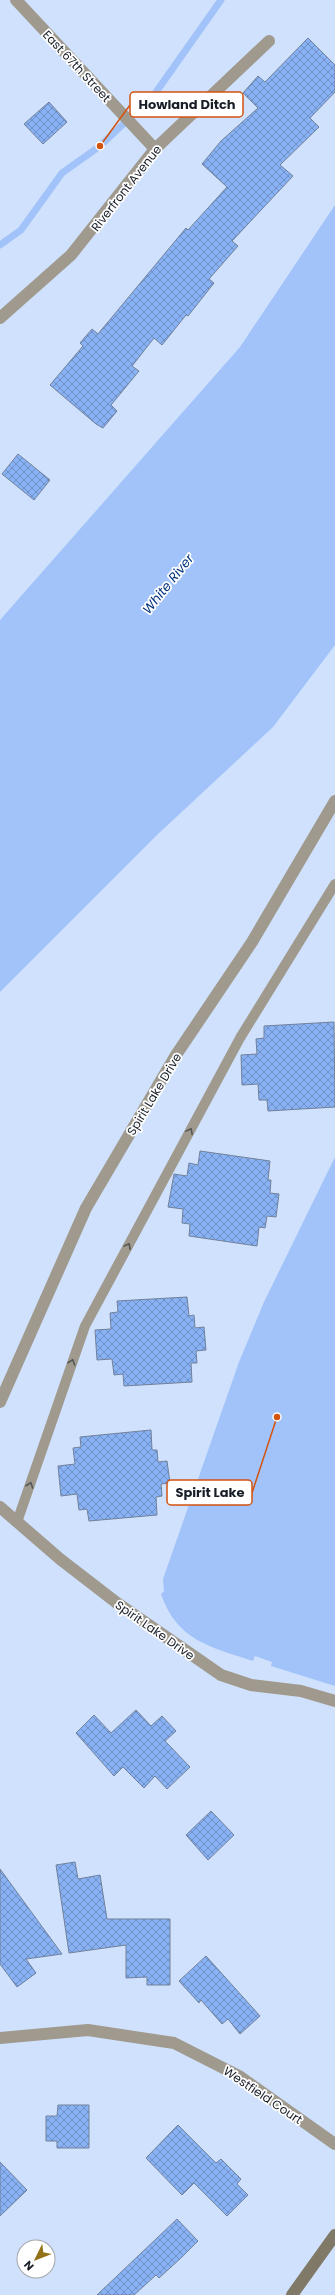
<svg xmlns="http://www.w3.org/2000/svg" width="335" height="2295" viewBox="0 0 335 2295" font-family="Poppins,sans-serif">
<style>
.water{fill:#a1c3f9}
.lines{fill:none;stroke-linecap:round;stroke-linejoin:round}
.stream{stroke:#a1c3f9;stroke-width:7}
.building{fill:url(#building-cross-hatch);stroke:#71819a}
.lane{stroke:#a09a8e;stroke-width:10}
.street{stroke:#a09a8e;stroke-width:12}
.secondary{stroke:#817967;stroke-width:12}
.oneway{stroke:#555656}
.labels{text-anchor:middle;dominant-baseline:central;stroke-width:3.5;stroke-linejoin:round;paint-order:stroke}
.street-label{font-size:12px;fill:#181e28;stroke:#fff}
.water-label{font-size:13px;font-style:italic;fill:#00337e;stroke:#fff}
.leader{fill:none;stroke:#d3530f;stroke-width:1.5}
.callout-dot{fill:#d3530f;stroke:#fff;stroke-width:1.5}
.callout{fill:#fff;stroke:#d3530f;stroke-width:1.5}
.callout-label{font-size:13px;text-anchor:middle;font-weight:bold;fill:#181e28}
</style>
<defs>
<pattern id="building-cross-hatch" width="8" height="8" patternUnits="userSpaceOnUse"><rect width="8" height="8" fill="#88b2f4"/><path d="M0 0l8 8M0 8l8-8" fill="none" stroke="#6e90c6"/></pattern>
</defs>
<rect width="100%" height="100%" fill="#cfe1fc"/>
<path class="water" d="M 335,205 L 335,645 L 273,727 L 157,835 L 0,992 L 0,620 L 240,347 Z
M 335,1157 L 335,1686 L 271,1666 L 272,1662 L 255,1656 L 253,1661 C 211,1647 177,1641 161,1594 L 164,1591 L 163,1579 L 239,1362 L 264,1302 Z"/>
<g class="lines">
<path class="stream" d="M 0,245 L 21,230 L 62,173 L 100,146 L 154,95 L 221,0"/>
</g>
<path class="building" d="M 308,38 L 335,65 L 335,92 L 310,118 L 319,127 L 280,165 L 293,176 L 232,241 L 238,246 L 209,279 L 214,283 L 188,316 L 186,315 L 162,345 L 154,338 L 132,366 L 139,371 L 111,405 L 117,411 L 103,428 L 96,424 L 50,385 L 83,346 L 80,343 L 92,329 L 98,334 L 186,228 L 188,230 L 227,187 L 202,164 L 221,141 L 258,108 L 243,93 L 258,76 L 265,82 Z
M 49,102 L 67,122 L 43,144 L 24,124 Z
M 18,454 L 50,480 L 34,500 L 2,474 Z
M 334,1022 L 335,1107 L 268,1111 L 267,1100 L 259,1100 L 258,1084 L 242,1085 L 241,1055 L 257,1054 L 256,1039 L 264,1038 L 264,1026 Z
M 200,1151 L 270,1161 L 268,1180 L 271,1180 L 270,1193 L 279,1194 L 276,1217 L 267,1216 L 265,1228 L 259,1227 L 257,1246 L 189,1236 L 190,1224 L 182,1223 L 183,1209 L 168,1207 L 174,1174 L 187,1176 L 189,1163 L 198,1165 Z
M 187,1297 L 189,1316 L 194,1315 L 195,1328 L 204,1327 L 206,1350 L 196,1351 L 197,1363 L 191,1363 L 192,1382 L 124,1386 L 123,1374 L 114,1375 L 112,1359 L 97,1360 L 95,1330 L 111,1329 L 110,1313 L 118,1312 L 117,1301 Z
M 151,1430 L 152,1450 L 157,1450 L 158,1462 L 167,1461 L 170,1483 L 161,1484 L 162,1496 L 156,1497 L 157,1515 L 89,1521 L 87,1509 L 79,1510 L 77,1494 L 61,1496 L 58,1466 L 75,1464 L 73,1448 L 81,1447 L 80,1437 Z
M 136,1710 L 151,1726 L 162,1716 L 176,1731 L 165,1741 L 190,1767 L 167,1789 L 155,1776 L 144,1788 L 123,1767 L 114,1776 L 76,1733 L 94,1715 L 111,1733 Z
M 211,1811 L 234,1835 L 208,1860 L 186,1835 Z
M 75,1862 L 78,1879 L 100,1875 L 107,1919 L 170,1919 L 170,1985 L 147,1985 L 147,1977 L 126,1978 L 126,1945 L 69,1953 L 56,1865 Z
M 0,1869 L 62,1954 L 26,1959 L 36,1973 L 17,1987 L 0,1964 Z
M 206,1956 L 260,2016 L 240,2034 L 228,2019 L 222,2024 L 201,2000 L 199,2003 L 179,1981 Z
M 58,2105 L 89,2105 L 89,2148 L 57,2148 L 57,2141 L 46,2141 L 46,2116 L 57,2116 Z
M 178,2125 L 216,2163 L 221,2159 L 241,2179 L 237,2184 L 248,2195 L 227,2216 L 194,2183 L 182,2195 L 146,2158 Z
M 0,2162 L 27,2190 L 0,2216 Z
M 177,2219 L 198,2241 L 182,2257 L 159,2278 L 156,2275 L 134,2295 L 97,2295 Z"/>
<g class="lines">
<path class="lane" d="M 17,1522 L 85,1326 L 240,1038 L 335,884"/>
<path class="street" d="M 16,0 L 155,149
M 0,318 L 71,255 L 155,149 L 269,41
M 0,1402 L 86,1208 L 176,1055 L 252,942 L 335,801
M 0,1507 L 60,1559 L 117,1603 L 221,1675 L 251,1685 L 301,1691 L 335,1701
M 0,2038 L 88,2030 L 174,2043 L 239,2076 L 335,2144"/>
<path class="secondary" d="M 292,2295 L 335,2235"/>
</g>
<defs><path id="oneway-chevron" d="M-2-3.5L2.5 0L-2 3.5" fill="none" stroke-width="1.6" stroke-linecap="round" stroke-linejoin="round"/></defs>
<g class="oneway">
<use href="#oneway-chevron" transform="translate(190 1131) rotate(-62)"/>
<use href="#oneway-chevron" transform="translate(128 1246) rotate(-62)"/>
<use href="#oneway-chevron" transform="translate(72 1362) rotate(-71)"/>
<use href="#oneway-chevron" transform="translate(30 1485) rotate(-71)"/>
</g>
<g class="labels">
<g class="street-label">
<text transform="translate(77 66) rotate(47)">East 67th Street</text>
<text transform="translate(126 188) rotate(-52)">Riverfront Avenue</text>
<text transform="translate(154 1094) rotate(-59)">Spirit Lake Drive</text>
<text transform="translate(155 1630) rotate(35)">Spirit Lake Drive</text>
<text transform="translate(263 2095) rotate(34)">Westfield Court</text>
</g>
<g class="water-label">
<text transform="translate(168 584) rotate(-51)">White River</text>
</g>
</g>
<path class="leader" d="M100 146L130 105M277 1417L252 1493"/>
<g class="callout-dot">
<circle cx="100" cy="146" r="4"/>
<circle cx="277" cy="1417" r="4"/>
</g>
<g class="callout">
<rect x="130" y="92" width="113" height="25" rx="4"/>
<rect x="167" y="1480" width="85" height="25" rx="4"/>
</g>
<g class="callout-label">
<text x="187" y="109">Howland Ditch</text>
<text x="210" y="1497">Spirit Lake</text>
</g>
<g transform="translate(36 2259) rotate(227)"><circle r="19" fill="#ffffff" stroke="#a3a5a9"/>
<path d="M0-3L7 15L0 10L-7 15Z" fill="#927117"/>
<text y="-6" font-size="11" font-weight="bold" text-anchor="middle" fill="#181e28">N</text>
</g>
</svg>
